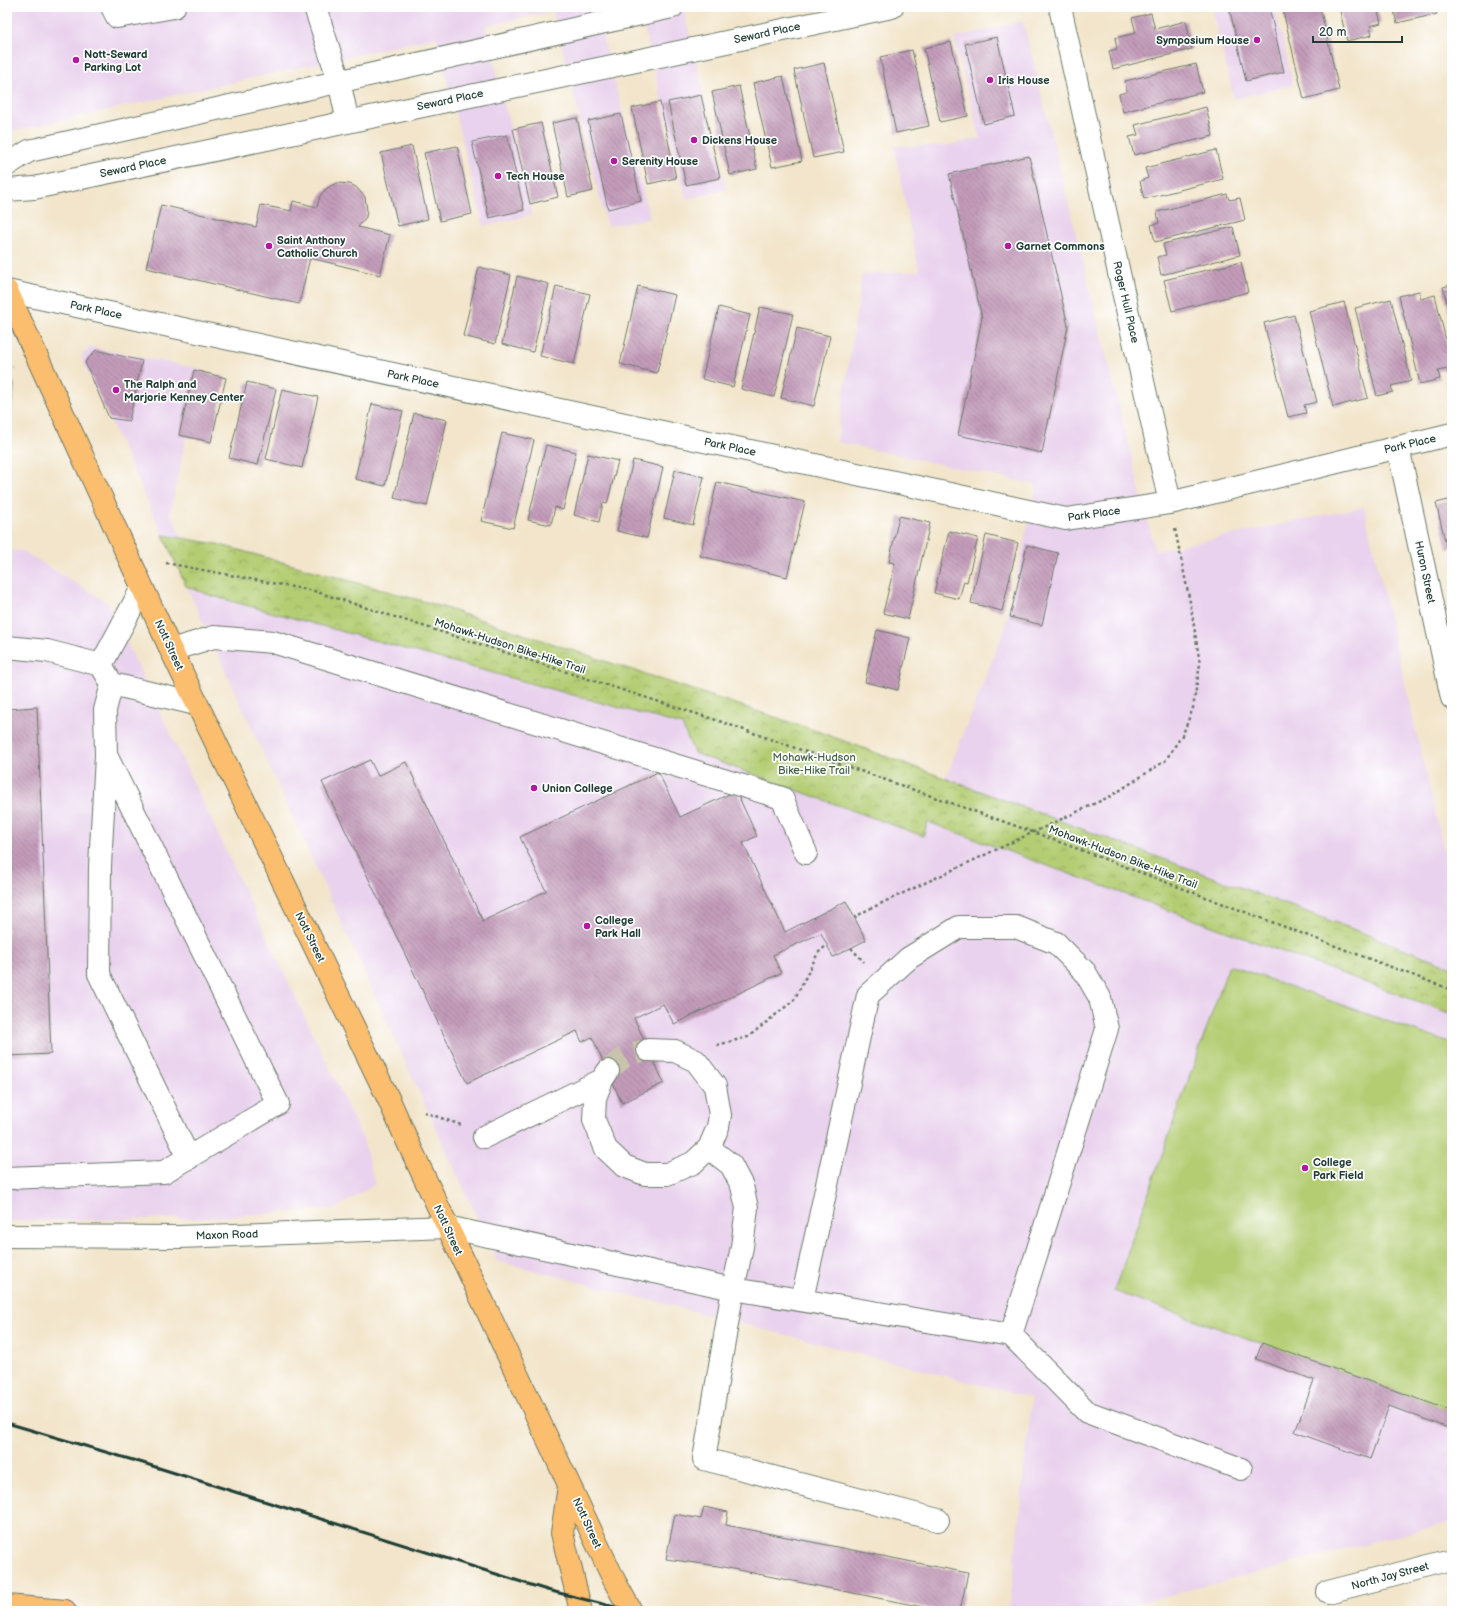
<svg xmlns="http://www.w3.org/2000/svg" width="1459" height="1618" viewBox="0 0 1459 1618" font-family="'Balsamiq Sans',sans-serif">
<style>
.built{fill:#e9d2ed}
.park{fill:url(#park-crowns);stroke:#6a8554}
.pitch{fill:#b4cd73;stroke:#6a8554}
.building{fill:url(#building-back-hatch)}
.lines{fill:none;stroke-linecap:round;stroke-linejoin:round}
.minor-tunnel{stroke:#c8c3ad;stroke-width:22;stroke-dasharray:22 11;stroke-linecap:butt}
.minor-casing{stroke:#697869;stroke-width:24}
.major-casing{stroke:#697869;stroke-width:24}
.highway-casing{stroke:#697869;stroke-width:24}
.path{stroke:#697869;stroke-width:2.5;stroke-dasharray:3 3;stroke-linecap:butt}
.minor{stroke:#fff;stroke-width:22}
.major{stroke:#fbbd6e;stroke-width:22}
.highway{stroke:#fbbd6e;stroke-width:22}
.rail{stroke:#1f3d34;stroke-width:3}
.poi-dot{fill:#b5179e;stroke:#fff;stroke-width:1.5}
.labels{text-anchor:middle;dominant-baseline:central;stroke-width:3.5;stroke-linejoin:round;paint-order:stroke}
.street-label{font-size:11px;fill:#1f3d34;stroke:#fff}
.poi-label{font-size:11px;font-weight:bold;fill:#1f3d34;stroke:#fff;text-anchor:start}
.park-label{font-size:11px;fill:#446144;stroke:#fff}
</style>
<defs>
<pattern id="park-crowns" width="20" height="18" patternUnits="userSpaceOnUse"><rect width="20" height="18" fill="#b4cd73"/><path d="M2 6a3 3 0 1 1 6 0M12 15a3 3 0 1 1 6 0" fill="none" stroke="#92a85f"/></pattern>
<pattern id="building-back-hatch" width="6" height="6" patternUnits="userSpaceOnUse"><rect width="6" height="6" fill="#c39bba"/><path d="M-1 5l2 2M0 0l6 6M5-1l2 2" fill="none" stroke="#9e8098"/></pattern>
</defs>
<rect width="100%" height="100%" fill="#fff"/>
<filter id="ink" filterUnits="userSpaceOnUse"><feTurbulence type="fractalNoise" baseFrequency=".025" numOctaves="2"/><feDisplacementMap in="SourceGraphic" scale="8" xChannelSelector="R" yChannelSelector="G"/><feConvolveMatrix kernelMatrix="1 2 1 2 8 2 1 2 1" color-interpolation-filters="sRGB"/></filter>
<filter id="wash" filterUnits="userSpaceOnUse"><feTurbulence type="fractalNoise" baseFrequency=".012" numOctaves="4" result="noise"/><feDisplacementMap in="SourceGraphic" scale="16" xChannelSelector="R" yChannelSelector="G"/><feGaussianBlur stdDeviation="0.9" result="paint"/><feColorMatrix in="noise" values="0 0 0 0 0 0 0 0 0 0 0 0 0 0 0 0 0 1.4 0 .05"/><feComposite in="paint" operator="in"/></filter>
<g filter="url(#wash)">
<rect width="100%" height="100%" fill="#f2e5cb"/>
<path class="built" d="M 7,7 L 595,7 L 650,218 L 607,226 L 553,11 L 485,26 L 532,215 L 484,226 L 436,37 L 14,131 L 7,126 Z
M 639,7 L 683,7 L 726,189 L 686,199 Z
M 1212,7 L 1275,7 L 1293,85 L 1234,99 Z
M 1023,21 L 1155,551 L 1364,507 L 1452,886 L 1452,1521 L 1109,1611 L 1009,1611 L 1032,1398 L 497,1261 L 81,357 L 90,347 L 201,369 L 170,512 L 209,595 L 682,725 L 694,753 L 923,836 L 1004,630 L 1037,485 L 837,442 L 862,275 L 919,271 L 894,146 L 944,146 L 980,138 L 954,38 Z
M 7,550 L 23,551 L 108,603 L 363,1139 L 375,1184 L 337,1208 L 205,1218 L 7,1221 Z"/>
<path class="park" d="M 7,370 L 14,385 L 7,445 Z
M 163,535 L 217,544 L 430,603 L 817,731 L 1350,928 L 1452,967 L 1452,1014 L 928,822 L 923,836 L 694,753 L 682,725 L 209,595 L 186,586 Z"/>
<path class="pitch" d="M 1229,965 L 1452,1044 L 1452,1411 L 1114,1291 Z"/>
<g id="blocks">
<path class="building" d="M 1229,7 L 1269,7 L 1284,72 L 1246,81 Z
M 1282,7 L 1320,7 L 1339,90 L 1304,99 Z
M 1339,7 L 1377,7 L 1381,23 L 1370,26 L 1372,35 L 1347,41 Z
M 1393,7 L 1435,7 L 1437,14 L 1397,23 Z
M 1151,13 L 1155,29 L 1186,21 L 1192,49 L 1113,69 L 1109,51 L 1117,49 L 1115,38 L 1136,33 L 1132,18 Z
M 997,37 L 1015,116 L 984,124 L 965,44 Z
M 951,42 L 968,116 L 940,122 L 924,48 Z
M 912,50 L 929,126 L 896,133 L 880,57 Z
M 824,63 L 844,152 L 813,158 L 794,70 Z
M 1196,64 L 1203,92 L 1123,112 L 1119,94 L 1127,92 L 1125,81 Z
M 783,76 L 802,161 L 772,167 L 753,83 Z
M 739,86 L 757,169 L 730,175 L 712,92 Z
M 701,95 L 720,178 L 686,185 L 668,102 Z
M 660,102 L 676,178 L 648,184 L 632,108 Z
M 1206,107 L 1213,136 L 1134,155 L 1129,137 L 1138,135 L 1135,125 Z
M 621,114 L 641,201 L 608,209 L 588,121 Z
M 577,118 L 593,191 L 568,197 L 552,123 Z
M 541,123 L 558,197 L 530,204 L 513,129 Z
M 507,135 L 524,210 L 489,218 L 472,142 Z
M 412,146 L 428,219 L 398,226 L 381,153 Z
M 457,146 L 472,214 L 440,221 L 424,153 Z
M 1216,150 L 1223,179 L 1144,199 L 1140,181 L 1148,178 L 1145,168 Z
M 1029,156 L 1068,326 L 1042,453 L 958,435 L 982,318 L 949,174 Z
M 337,183 L 350,184 L 356,187 L 365,197 L 367,210 L 366,217 L 358,227 L 390,235 L 380,275 L 310,258 L 299,304 L 146,268 L 161,205 L 256,227 L 261,205 L 291,211 L 293,201 L 317,207 L 320,196 L 325,190 L 332,185 Z
M 1227,194 L 1229,200 L 1240,198 L 1245,220 L 1155,242 L 1151,225 L 1159,223 L 1157,212 Z
M 1233,227 L 1240,255 L 1161,275 L 1157,257 L 1166,255 L 1163,244 Z
M 1241,262 L 1248,292 L 1172,311 L 1164,280 Z
M 479,267 L 511,275 L 495,344 L 463,336 Z
M 517,276 L 549,284 L 533,352 L 502,344 Z
M 1452,285 L 1452,320 L 1451,320 L 1443,287 Z
M 556,286 L 590,294 L 574,364 L 540,356 Z
M 638,286 L 675,295 L 657,373 L 620,364 Z
M 1419,291 L 1421,299 L 1435,295 L 1452,365 L 1452,368 L 1438,371 L 1440,379 L 1420,384 L 1399,296 Z
M 1391,299 L 1411,381 L 1391,386 L 1393,392 L 1377,396 L 1355,308 Z
M 1344,302 L 1368,398 L 1333,407 L 1309,311 Z
M 719,307 L 750,315 L 733,387 L 702,379 Z
M 760,307 L 793,314 L 774,397 L 741,389 Z
M 1294,315 L 1317,402 L 1304,405 L 1306,413 L 1288,417 L 1264,323 Z
M 797,328 L 830,336 L 814,406 L 781,398 Z
M 96,350 L 142,361 L 129,421 L 109,418 L 85,362 Z
M 194,370 L 226,378 L 211,442 L 179,435 Z
M 247,382 L 276,389 L 258,465 L 229,458 Z
M 282,389 L 318,397 L 302,468 L 266,459 Z
M 372,404 L 403,411 L 385,486 L 355,479 Z
M 414,413 L 447,420 L 427,506 L 394,498 Z
M 502,433 L 534,440 L 513,528 L 481,521 Z
M 546,445 L 576,452 L 563,510 L 555,507 L 551,525 L 528,520 Z
M 588,454 L 618,461 L 607,504 L 603,503 L 599,522 L 574,515 Z
M 633,460 L 663,467 L 647,538 L 617,531 Z
M 675,470 L 704,477 L 693,525 L 664,518 Z
M 717,482 L 805,502 L 787,577 L 700,556 Z
M 1452,499 L 1452,548 L 1447,549 L 1436,503 Z
M 899,516 L 930,523 L 908,619 L 883,613 L 895,563 L 889,562 Z
M 949,531 L 978,538 L 967,582 L 964,581 L 959,599 L 934,593 Z
M 986,535 L 1018,543 L 1002,611 L 971,603 Z
M 1027,545 L 1058,553 L 1042,625 L 1010,617 Z
M 877,630 L 910,638 L 898,690 L 865,682 Z
M 37,707 L 51,1054 L 7,1056 L 7,709 Z
M 370,760 L 378,776 L 406,762 L 483,921 L 546,891 L 520,837 L 658,772 L 680,817 L 736,791 L 757,836 L 743,843 L 785,932 L 846,901 L 866,940 L 833,957 L 821,933 L 773,955 L 781,973 L 674,1024 L 663,1004 L 634,1018 L 664,1083 L 622,1103 L 592,1037 L 582,1042 L 577,1031 L 467,1083 L 322,782 Z
M 1262,1343 L 1452,1411 L 1451,1429 L 1389,1406 L 1370,1459 L 1295,1432 L 1314,1380 L 1256,1359 Z
M 704,1507 L 728,1512 L 726,1525 L 968,1573 L 960,1611 L 943,1611 L 718,1566 L 666,1559 L 675,1514 L 701,1519 Z"/>
</g>
</g>
<g filter="url(#ink)">
<use href="#blocks" fill-opacity="0" stroke="#697869" stroke-width="1"/>
<g class="lines">
<path class="minor-tunnel" d="M 608,1071 C 622,1057 628,1053 648,1050"/>
<defs>
<path id="minor" d="M 112,7 L 117,17 L 174,7
M 315,7 L 339,81 L 348,122
M 1060,7 L 1170,503
M 7,165 L 29,151 L 672,7
M 7,190 L 34,188 L 892,7
M 7,291 L 1066,519 L 1170,503 L 1452,434
M 1398,447 L 1452,698
M 7,647 L 47,651 L 101,665 L 112,684 L 105,710 L 106,755 L 278,1104 L 164,1172 L 7,1178
M 171,650 L 214,637 L 273,642 L 782,798 L 806,853
M 101,665 L 142,588
M 112,684 L 196,704
M 106,756 L 100,866 L 99,974 L 189,1158
M 608,1071 L 602,1080 L 595,1098 L 594,1120 L 606,1149 L 624,1166 L 645,1174 L 667,1174 L 693,1163 L 709,1148 L 718,1127 L 720,1115 L 715,1086 L 696,1061 L 675,1051 L 648,1050
M 484,1137 L 602,1080
M 709,1148 L 731,1165 L 742,1186 L 747,1208 L 742,1247 L 733,1289 L 704,1459 L 938,1520
M 7,1236 L 179,1237 L 447,1227 L 733,1289 L 1011,1335 L 1087,1412 L 1241,1469
M 802,1300 L 868,995 L 909,958 L 959,927 L 1016,927 L 1056,943 L 1085,972 L 1100,998 L 1107,1029 L 1011,1335
M 1328,1592 L 1452,1560"/>
<path id="major" d="M 7,291 L 171,650 L 389,1100 L 410,1147 L 615,1582 L 631,1611"/>
<path id="highway" d="M 569,1486 L 562,1533 L 581,1611
M 7,1606 L 65,1611"/>
</defs>
<use href="#minor" class="minor-casing"/>
<use href="#major" class="major-casing"/>
<use href="#highway" class="highway-casing"/>
<path class="path" d="M 7,369 L 13,367
M 166,563 L 314,591 L 719,721 L 1033,832 L 1452,990
M 854,918 L 867,910 L 1111,796 L 1165,761 L 1183,734 L 1193,708 L 1200,664 L 1191,607 L 1175,529
M 851,948 L 864,962
M 717,1045 L 748,1037 L 794,1000 L 818,953 L 827,945
M 424,1112 L 461,1125"/>
<use href="#minor" class="minor"/>
<use href="#major" class="major"/>
<use href="#highway" class="highway"/>
<path class="rail" d="M 7,1423 L 143,1463 L 547,1590 L 631,1611"/>
</g>
</g>
<g class="poi-dot">
<circle cx="1257" cy="40" r="4"/>
<circle cx="76" cy="60" r="4"/>
<circle cx="990" cy="80" r="4"/>
<circle cx="694" cy="140" r="4"/>
<circle cx="614" cy="161" r="4"/>
<circle cx="498" cy="176" r="4"/>
<circle cx="269" cy="246" r="4"/>
<circle cx="1008" cy="246" r="4"/>
<circle cx="116" cy="390" r="4"/>
<circle cx="534" cy="788" r="4"/>
<circle cx="587" cy="926" r="4"/>
<circle cx="1305" cy="1168" r="4"/>
</g>
<g class="labels">
<g class="street-label">
<text transform="translate(767 33) rotate(-12)">Seward Place</text>
<text transform="translate(450 100) rotate(-12)">Seward Place</text>
<text transform="translate(133 167) rotate(-12)">Seward Place</text>
<text transform="translate(1126 302) rotate(77)">Roger Hull Place</text>
<text transform="translate(96 310) rotate(12)">Park Place</text>
<text transform="translate(413 379) rotate(12)">Park Place</text>
<text transform="translate(1410 444) rotate(-13)">Park Place</text>
<text transform="translate(730 447) rotate(12)">Park Place</text>
<text transform="translate(1094 514) rotate(-8)">Park Place</text>
<text transform="translate(1425 572) rotate(78)">Huron Street</text>
<text transform="translate(169 645) rotate(65)">Nott Street</text>
<text transform="translate(510 646) rotate(18)">Mohawk-Hudson Bike-Hike Trail</text>
<text transform="translate(1123 857) rotate(21)">Mohawk-Hudson Bike-Hike Trail</text>
<text transform="translate(310 937) rotate(64)">Nott Street</text>
<text transform="translate(448 1230) rotate(65)">Nott Street</text>
<text transform="translate(227 1235) rotate(-2)">Maxon Road</text>
<text transform="translate(587 1523) rotate(65)">Nott Street</text>
<text transform="translate(1390 1576) rotate(-15)">North Jay Street</text>
</g>
<g class="poi-label">
<text x="1249" y="40" text-anchor="end">Symposium House</text>
<text x="84" y="54">Nott-Seward<tspan x="84" dy="13">Parking Lot</tspan></text>
<text x="998" y="80">Iris House</text>
<text x="702" y="140">Dickens House</text>
<text x="622" y="161">Serenity House</text>
<text x="506" y="176">Tech House</text>
<text x="277" y="240">Saint Anthony<tspan x="277" dy="13">Catholic Church</tspan></text>
<text x="1016" y="246">Garnet Commons</text>
<text x="124" y="384">The Ralph and<tspan x="124" dy="13">Marjorie Kenney Center</tspan></text>
<text x="542" y="788">Union College</text>
<text x="595" y="920">College<tspan x="595" dy="13">Park Hall</tspan></text>
<text x="1313" y="1162">College<tspan x="1313" dy="13">Park Field</tspan></text>
</g>
<g class="park-label">
<text x="814" y="757">Mohawk-Hudson<tspan x="814" dy="13">Bike-Hike Trail</tspan></text>
</g>
</g>
<rect width="1459" height="1618" fill="none" stroke="#fff" stroke-width="24"/>
<path d="M1313 36v6h89v-6" fill="none" stroke="#1f3d34" stroke-width="2"/>
<text x="1319" y="36" font-size="12" fill="#1f3d34" stroke="#ffffff" stroke-width="3" paint-order="stroke">20 m</text>
</svg>
